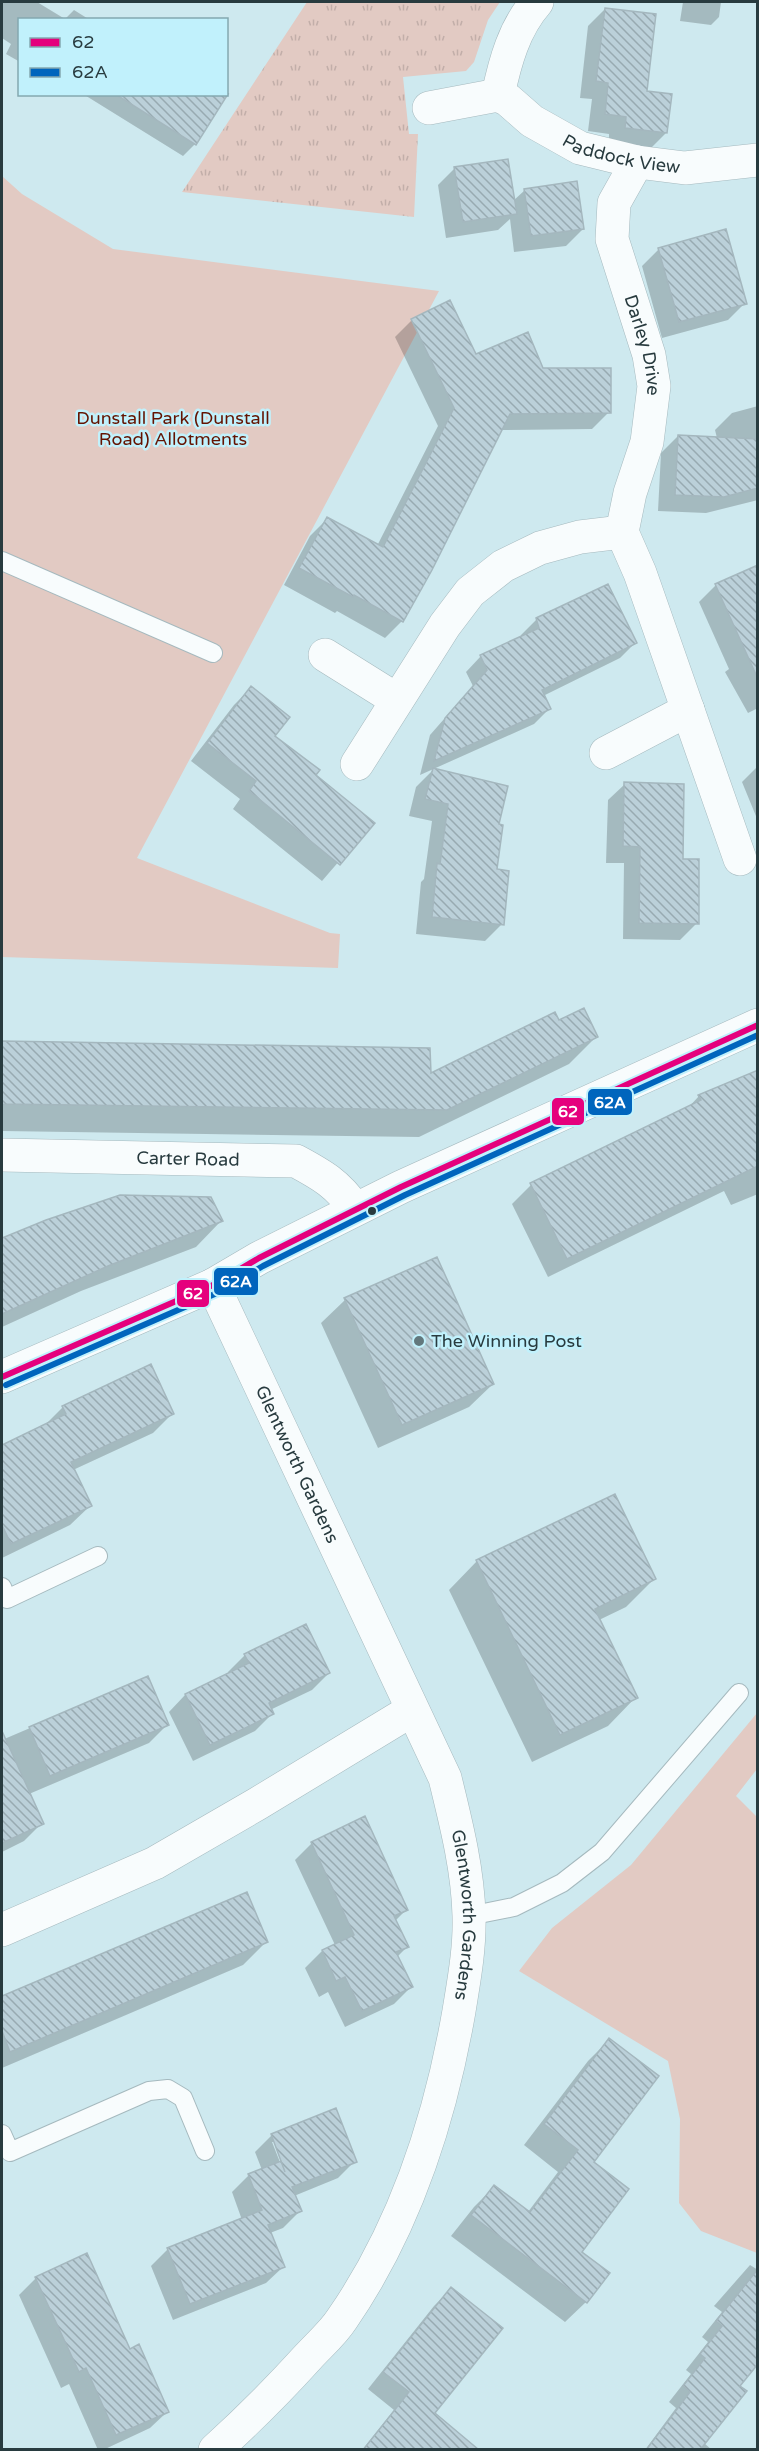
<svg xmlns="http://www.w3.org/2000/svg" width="759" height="2451" viewBox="0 0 759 2451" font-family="'Varela Round',sans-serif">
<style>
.grass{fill:url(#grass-tufts)}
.green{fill:#e2cac3}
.shadow{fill:#0003;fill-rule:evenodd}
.building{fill:url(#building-back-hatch);stroke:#a4b7be;stroke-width:1.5}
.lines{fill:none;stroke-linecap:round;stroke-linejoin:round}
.lane-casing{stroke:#a5b9be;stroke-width:20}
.street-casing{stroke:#a5b9be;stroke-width:34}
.secondary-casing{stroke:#a5b9be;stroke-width:34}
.lane{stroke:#f8fcfd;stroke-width:18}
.street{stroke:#f8fcfd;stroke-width:33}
.secondary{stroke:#f8fcfd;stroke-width:33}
.bus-1-casing{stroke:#c1f1fc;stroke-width:10}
.bus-2-casing{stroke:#c1f1fc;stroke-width:10}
.bus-1{stroke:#e5007d;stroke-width:6}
.bus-2{stroke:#0065bd;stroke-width:6}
.bus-dot{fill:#283b3f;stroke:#c1f1fc;stroke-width:2}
.poi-dot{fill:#62787d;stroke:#c1f1fc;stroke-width:2}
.labels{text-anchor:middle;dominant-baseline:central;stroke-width:5;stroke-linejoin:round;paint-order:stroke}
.street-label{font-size:18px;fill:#283b3f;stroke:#c1f1fc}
.park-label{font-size:18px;fill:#641301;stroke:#c1f1fc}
.poi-label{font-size:18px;fill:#283b3f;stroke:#c1f1fc;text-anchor:start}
.line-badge{stroke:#c1f1fc;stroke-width:2}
.badge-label{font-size:16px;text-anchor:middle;font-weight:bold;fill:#fff}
</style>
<defs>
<pattern id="grass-tufts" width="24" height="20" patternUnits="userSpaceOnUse" patternTransform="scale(1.5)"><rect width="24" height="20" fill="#e2cac3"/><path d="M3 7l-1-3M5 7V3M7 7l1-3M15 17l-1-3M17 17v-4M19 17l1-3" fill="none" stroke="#c2aea9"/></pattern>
<pattern id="building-back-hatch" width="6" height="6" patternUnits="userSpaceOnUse" patternTransform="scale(1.5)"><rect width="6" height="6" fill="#bbd0d9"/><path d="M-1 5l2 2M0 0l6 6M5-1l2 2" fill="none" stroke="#98aab1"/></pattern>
</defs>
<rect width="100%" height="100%" fill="#cee9ef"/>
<path class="grass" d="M 307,2 L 500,2 L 488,20 L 474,62 L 466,71 L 403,77 L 409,134 L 418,134 L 414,217 L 182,192 Z"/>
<path class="green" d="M 2,176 L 22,194 L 113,249 L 439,291 L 137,858 L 330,933 L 340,934 L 338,968 L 2,957 Z
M 757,1713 L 757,1769 L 736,1796 L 758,1818 L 757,2253 L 701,2231 L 679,2203 L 680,2119 L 668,2061 L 519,1971 L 552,1928 L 631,1865 Z"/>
<path class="shadow" d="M 2,2 L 37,2 L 65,19 L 74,10 L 90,20 L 20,20 L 20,62 L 6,54 L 11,44 L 2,38 Z
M 683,2 L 721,2 L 719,17 L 711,25 L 680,21 Z
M 605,9 L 666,133 L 649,150 L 609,145 L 609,134 L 588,131 L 592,99 L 580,98 L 588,26 Z
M 83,94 L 205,94 L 195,144 L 183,156 Z
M 455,168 L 513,201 L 525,190 L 583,229 L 566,246 L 514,252 L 510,219 L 498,230 L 446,238 L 438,185 Z
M 659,249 L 745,303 L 728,320 L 662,338 L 642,266 Z
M 412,320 L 475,356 L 542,369 L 609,412 L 592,429 L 500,430 L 402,621 L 385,638 L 337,611 L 335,613 L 284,585 L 310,536 L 327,519 L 377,546 L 438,426 L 395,337 Z
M 758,406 L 758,500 L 706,513 L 658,511 L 661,453 L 678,436 L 717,438 L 715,430 L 732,413 Z
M 758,566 L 758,708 L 748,713 L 725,672 L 729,669 L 699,602 L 716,585 Z
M 607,586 L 635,643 L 620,658 L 543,696 L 549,709 L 534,724 L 420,775 L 430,735 L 473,686 L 466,672 L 481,656 L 522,638 L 521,635 L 536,620 Z
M 251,688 L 273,736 L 314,775 L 372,823 L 322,881 L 233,809 L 240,799 L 191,761 L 234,705 Z
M 758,766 L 758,821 L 742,782 Z
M 433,770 L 497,826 L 495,871 L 502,924 L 485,941 L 416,934 L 421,882 L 424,879 L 432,821 L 409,816 L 416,787 Z
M 625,784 L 681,860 L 697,923 L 680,940 L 623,939 L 624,863 L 606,863 L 608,800 Z
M 558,1022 L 596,1037 L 569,1064 L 419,1137 L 2,1131 L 2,1043 L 428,1050 L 430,1075 Z
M 758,1072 L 758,1194 L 731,1205 L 724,1191 L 548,1277 L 512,1204 L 531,1185 L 687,1109 L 699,1096 Z
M 46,1221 L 221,1221 L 196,1247 L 81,1291 L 2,1327 L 2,1240 Z
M 345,1300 L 493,1384 L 469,1407 L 378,1448 L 321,1323 Z
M 63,1407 L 172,1414 L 153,1433 L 73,1470 L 90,1506 L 70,1525 L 2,1558 L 2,1447 L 43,1427 Z
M 477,1561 L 654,1579 L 626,1607 L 599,1620 L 636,1697 L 608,1726 L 532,1762 L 449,1590 Z
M 245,1655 L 329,1673 L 312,1690 L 270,1710 L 272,1714 L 255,1731 L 193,1761 L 169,1712 L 185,1695 L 229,1674 L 228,1672 Z
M 147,1678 L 167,1725 L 149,1743 L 29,1794 L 42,1823 L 24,1841 L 2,1852 L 2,1740 Z
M 312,1843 L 407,1909 L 395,1921 L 407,1947 L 397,1957 L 411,1987 L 394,2004 L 345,2027 L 328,1992 L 319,1997 L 305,1968 L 322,1951 L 335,1945 L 295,1860 Z
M 246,1894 L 266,1942 L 243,1965 L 2,2068 L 2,1997 Z
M 609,2040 L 579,2252 L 586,2302 L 565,2322 L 451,2236 L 474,2207 L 494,2187 L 528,2212 L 558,2172 L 524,2145 L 588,2061 Z
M 272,2135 L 355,2161 L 338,2178 L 294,2196 L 300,2211 L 283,2228 L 270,2233 L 283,2267 L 266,2283 L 173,2320 L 151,2266 L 168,2249 L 242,2220 L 232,2192 L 249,2175 L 262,2170 L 255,2152 ZM 272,2142 L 275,2142 L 287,2180 Z
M 750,2265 L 758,2270 L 738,2386 L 704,2443 L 712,2450 L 645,2450 L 676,2408 L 669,2402 L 691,2374 L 686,2370 L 708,2342 L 702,2337 L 722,2312 L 714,2306 Z
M 36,2278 L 129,2351 L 167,2412 L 150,2428 L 103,2450 L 98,2450 L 69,2384 L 61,2388 L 19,2295 Z
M 451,2289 L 433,2413 L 444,2450 L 362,2450 L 394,2410 L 368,2389 L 434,2306 Z"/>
<path class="building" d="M 605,8 L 656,14 L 647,91 L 672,94 L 667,133 L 625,128 L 626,117 L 605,114 L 608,83 L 596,81 Z
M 115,94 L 228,94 L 196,145 Z
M 508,159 L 517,214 L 463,222 L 454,167 Z
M 577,181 L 584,229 L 531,236 L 524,189 Z
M 726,229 L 747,304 L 679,322 L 658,248 Z
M 450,300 L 476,354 L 528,332 L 543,368 L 611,368 L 611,413 L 510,414 L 432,570 L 403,622 L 354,595 L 353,597 L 299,568 L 327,517 L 383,547 L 454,408 L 411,319 Z
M 678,435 L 758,439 L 758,488 L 724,497 L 675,495 Z
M 758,565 L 758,679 L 715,584 Z
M 608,584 L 637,643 L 542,690 L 551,709 L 434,761 L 445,718 L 487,670 L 480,655 L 539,628 L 536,618 Z
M 251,686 L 290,717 L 275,736 L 320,770 L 316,775 L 375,823 L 340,865 L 249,791 L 256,781 L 207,743 Z
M 433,768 L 508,786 L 499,824 L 503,825 L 497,869 L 509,871 L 504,925 L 432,917 L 437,863 L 440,864 L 448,804 L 425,799 Z
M 624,782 L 684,784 L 683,859 L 699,859 L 699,924 L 639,923 L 640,847 L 623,846 Z
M 584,1008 L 598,1037 L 447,1110 L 2,1104 L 2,1041 L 430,1048 L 431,1073 L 555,1012 L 559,1020 Z
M 758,1070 L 758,1166 L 567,1259 L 530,1183 L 701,1100 L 698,1095 Z
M 120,1195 L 211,1197 L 223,1221 L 108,1266 L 2,1314 L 2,1238 L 46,1220 Z
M 437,1257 L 494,1384 L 402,1425 L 344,1298 Z
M 151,1364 L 174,1414 L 71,1462 L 92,1506 L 11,1544 L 2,1525 L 2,1445 L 66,1414 L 62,1406 Z
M 615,1494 L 656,1579 L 595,1609 L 638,1698 L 560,1735 L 476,1560 Z
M 306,1624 L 330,1673 L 269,1703 L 274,1714 L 210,1745 L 185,1694 L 249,1663 L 244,1654 Z
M 148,1676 L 169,1725 L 50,1776 L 29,1727 Z
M 2,1731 L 44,1824 L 2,1843 Z
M 365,1816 L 408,1910 L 394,1916 L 409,1947 L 396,1952 L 413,1987 L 362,2011 L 345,1977 L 336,1981 L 322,1950 L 354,1935 L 311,1842 Z
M 247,1892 L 268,1942 L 10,2052 L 2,2031 L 2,1996 Z
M 609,2038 L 659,2076 L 594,2162 L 629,2189 L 582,2252 L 610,2273 L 587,2303 L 471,2215 L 494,2185 L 530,2212 L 578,2150 L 544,2124 Z
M 336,2108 L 357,2162 L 292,2187 L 302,2211 L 268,2225 L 285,2267 L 190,2304 L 167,2248 L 262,2210 L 248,2174 L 281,2161 L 285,2172 L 271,2134 Z
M 87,2253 L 130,2349 L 139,2344 L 169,2412 L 116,2435 L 86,2368 L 79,2372 L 35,2277 Z
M 758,2269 L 758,2364 L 740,2386 L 747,2391 L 700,2450 L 646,2450 L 690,2392 L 683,2386 L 705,2358 L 700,2354 L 722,2326 L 716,2321 Z
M 451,2287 L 503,2328 L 435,2413 L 479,2450 L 363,2450 L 409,2392 L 383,2372 Z"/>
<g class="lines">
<defs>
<path id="lane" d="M 2,561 L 213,653
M 2,1587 L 7,1599 L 98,1556
M 469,1916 L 514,1907 L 562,1883 L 602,1852 L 739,1693
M 2,2134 L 10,2152 L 149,2091 L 168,2089 L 183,2098 L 205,2151"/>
<g id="street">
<path id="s1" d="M 537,2 C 514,28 505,62 498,95 L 508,100 L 532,121 L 580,148 L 637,162 L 685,168 L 758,160"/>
<path d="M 429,108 L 498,95"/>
<path id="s2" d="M 637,162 L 614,203 L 612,239 L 649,355 L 654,386 L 647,442 L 630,493 L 622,532 L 640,573 L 740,859"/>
<path d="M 325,655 L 397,700"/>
<path d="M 606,753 L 688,710"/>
<path d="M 357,764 L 445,625 L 470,592 L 503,566 L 540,548 L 580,537 L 622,532"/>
<path id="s3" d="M 2,1155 L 296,1161 C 322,1175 338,1184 355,1209"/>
<path id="s4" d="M 213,1285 L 445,1778 C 456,1823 468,1870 469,1916 C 470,1948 464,1980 459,2011 C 440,2120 405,2228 342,2319 C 333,2333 319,2345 308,2357 C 279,2389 248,2420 215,2450"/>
<path d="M 2,1930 L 155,1863 L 257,1804 L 412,1710"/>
</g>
<path id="secondary" d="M 2,1377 L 213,1285 L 259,1258 L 401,1187 L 758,1025"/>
</defs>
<use href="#lane" class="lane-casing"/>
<use href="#street" class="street-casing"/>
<use href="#secondary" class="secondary-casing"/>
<use href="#lane" class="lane"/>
<use href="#street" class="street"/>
<use href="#secondary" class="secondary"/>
<defs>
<path id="bus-1" d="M 2,1377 L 213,1285 L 259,1258 L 401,1187 L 758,1025"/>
<path id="bus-2" d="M 6,1385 L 217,1293 L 263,1266 L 405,1195 L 758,1035"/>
</defs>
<use href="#bus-1" class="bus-1-casing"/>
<use href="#bus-2" class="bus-2-casing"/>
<use href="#bus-1" class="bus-1"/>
<use href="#bus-2" class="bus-2"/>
</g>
<circle class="bus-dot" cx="372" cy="1211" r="5"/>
<circle class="poi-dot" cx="419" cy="1341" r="6"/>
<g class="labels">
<g class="street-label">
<text stroke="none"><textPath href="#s1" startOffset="242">Paddock View</textPath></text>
<text stroke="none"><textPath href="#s2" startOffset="194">Darley Drive</textPath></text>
<text stroke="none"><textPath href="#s3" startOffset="186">Carter Road</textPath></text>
<text stroke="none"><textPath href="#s4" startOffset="198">Glentworth Gardens</textPath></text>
<text stroke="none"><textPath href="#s4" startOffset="684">Glentworth Gardens</textPath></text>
</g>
<g class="park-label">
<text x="173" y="418">Dunstall Park (Dunstall<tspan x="173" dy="21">Road) Allotments</tspan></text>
</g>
<g class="poi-label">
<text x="431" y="1341">The Winning Post</text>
</g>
</g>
<g class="line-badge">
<rect x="587" y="1088" width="46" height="28" rx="6" fill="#0065bd"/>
<rect x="551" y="1097" width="34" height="29" rx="6" fill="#e5007d"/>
<rect x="213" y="1267" width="46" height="29" rx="6" fill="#0065bd"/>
<rect x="176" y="1279" width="34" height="29" rx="6" fill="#e5007d"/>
</g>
<g class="badge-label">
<text x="610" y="1108">62A</text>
<text x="568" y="1117">62</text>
<text x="236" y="1287">62A</text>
<text x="193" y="1299">62</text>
</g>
<rect width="759" height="2451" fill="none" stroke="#283b3f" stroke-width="6"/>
<rect x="18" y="18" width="210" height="78" fill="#c1f1fc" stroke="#84a8b0" stroke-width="1.5"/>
<rect x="30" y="38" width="30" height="9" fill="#e5007d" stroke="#84a8b0" stroke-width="1.5"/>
<text x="72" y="48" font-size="18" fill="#283b3f">62</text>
<rect x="30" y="68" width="30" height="9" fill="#0065bd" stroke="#84a8b0" stroke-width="1.5"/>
<text x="72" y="78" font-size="18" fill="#283b3f">62A</text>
</svg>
